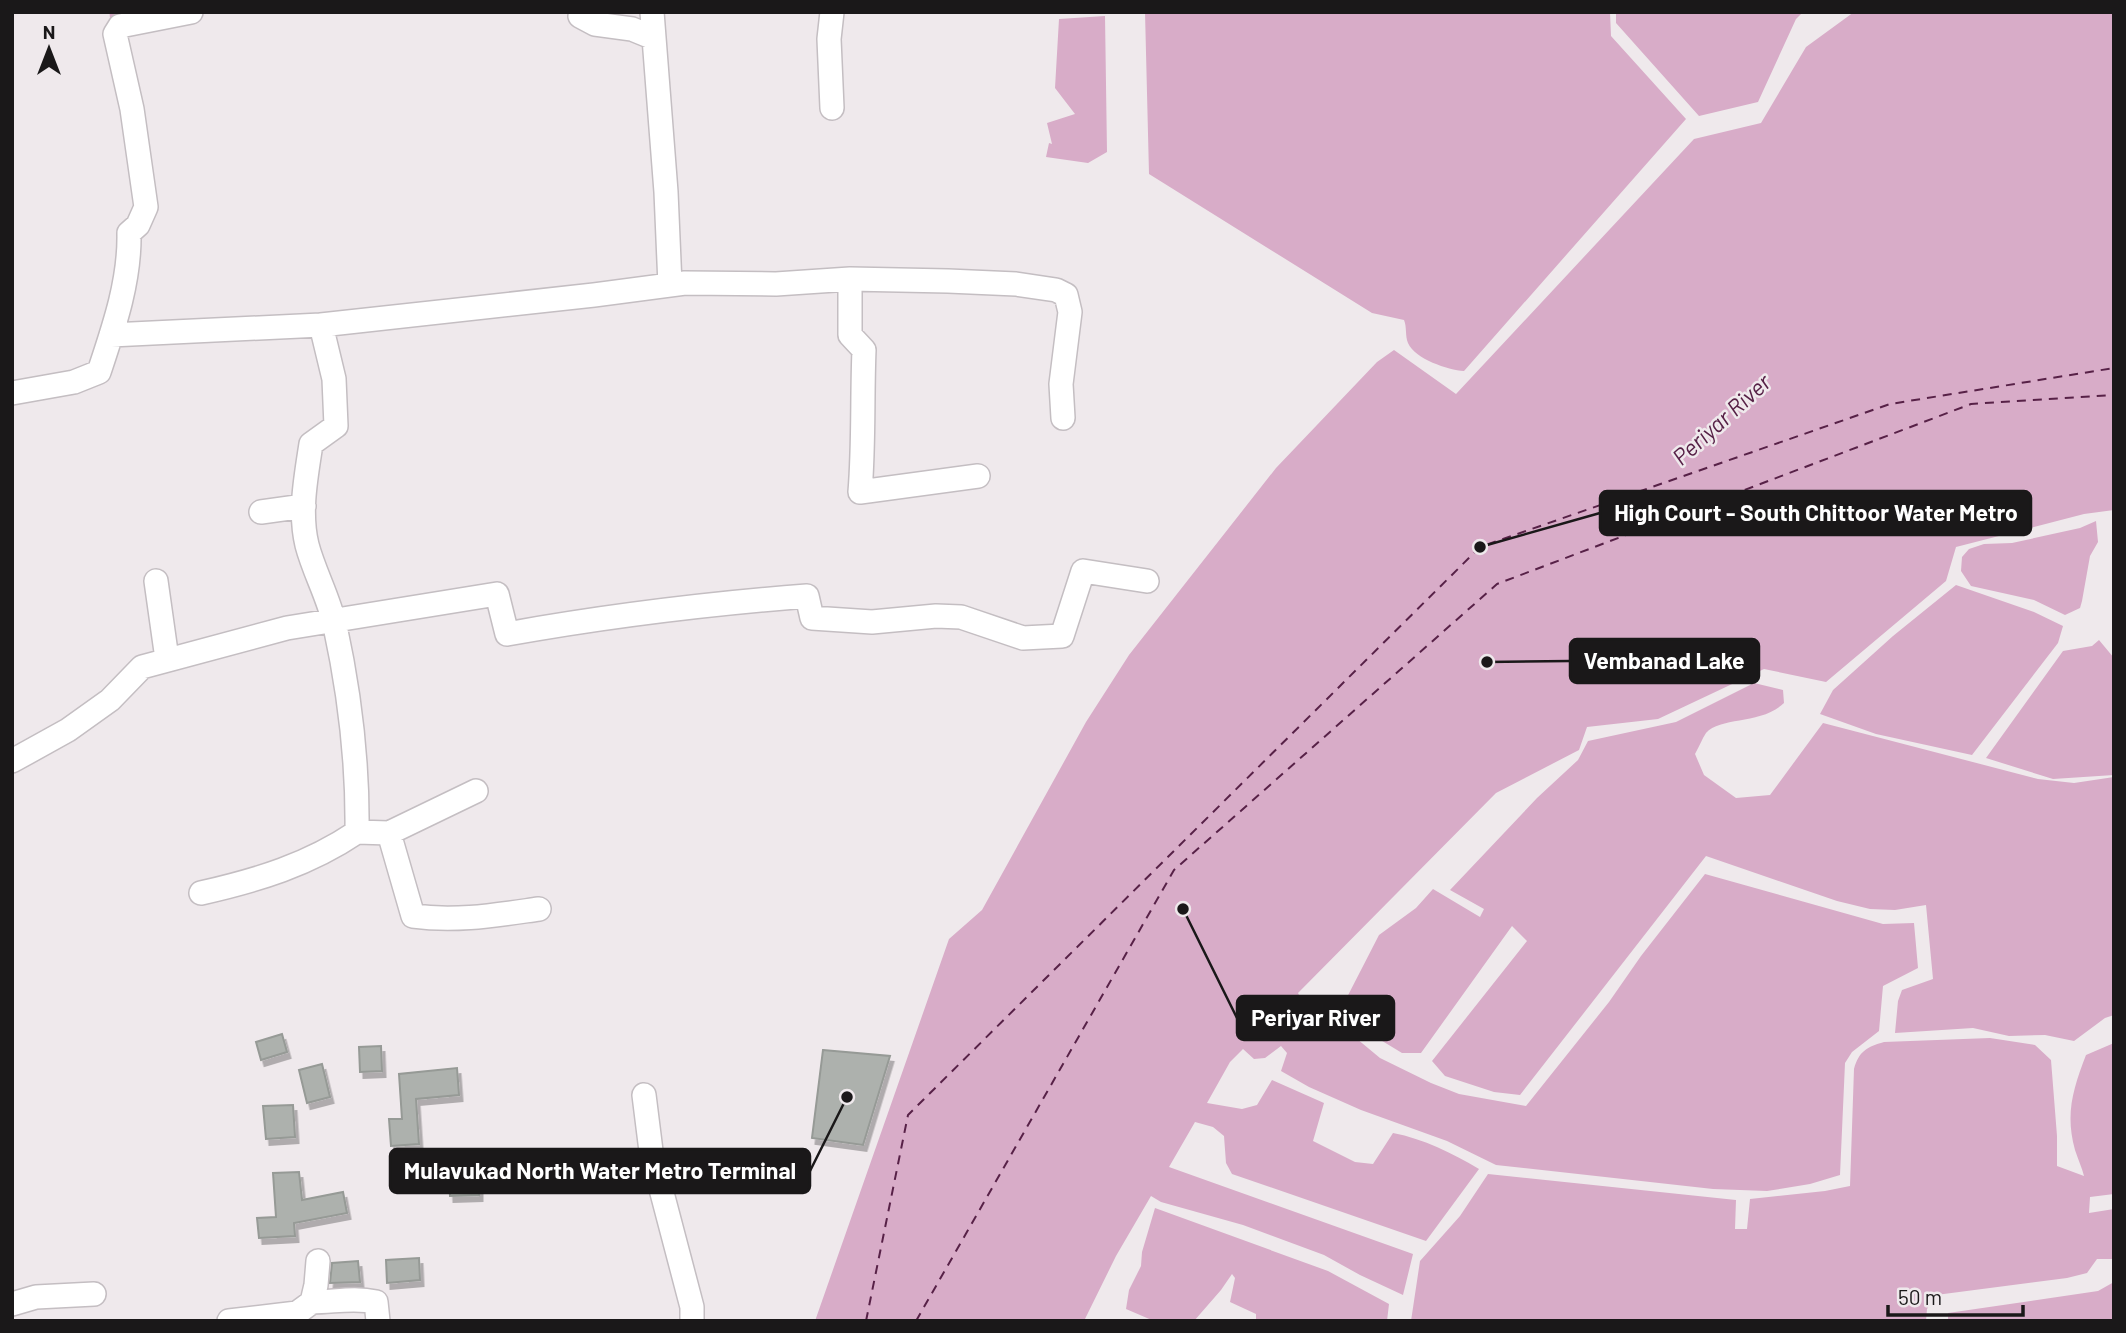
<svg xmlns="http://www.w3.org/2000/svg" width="2126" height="1333" viewBox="0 0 2126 1333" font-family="Barlow,sans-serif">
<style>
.water{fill:#d8acc8}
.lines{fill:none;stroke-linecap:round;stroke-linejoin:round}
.stream{stroke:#d8acc8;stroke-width:5}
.ferry{stroke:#572147;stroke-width:2;stroke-dasharray:9 7;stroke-linecap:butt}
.building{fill:#adb1ad;stroke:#969a96;stroke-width:2;filter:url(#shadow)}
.minor-casing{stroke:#c4bec2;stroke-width:26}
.minor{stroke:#fff;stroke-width:23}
.labels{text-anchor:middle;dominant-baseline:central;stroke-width:5;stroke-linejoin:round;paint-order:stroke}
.water-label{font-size:23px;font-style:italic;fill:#572147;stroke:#efe9ec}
.leader{fill:none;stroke:#1a1819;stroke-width:2.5}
.callout-dot{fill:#1a1819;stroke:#efe9ec;stroke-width:2.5}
.callout{fill:#1a1819;stroke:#1a1819;stroke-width:2.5}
.callout-label{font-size:23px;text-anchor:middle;font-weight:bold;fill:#fff}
</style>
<defs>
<filter id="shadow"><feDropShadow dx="3.5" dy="6" stdDeviation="0" flood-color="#0004"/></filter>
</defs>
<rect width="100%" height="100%" fill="#efe9ec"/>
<path class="water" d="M 1145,12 L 1610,12 L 1611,36 L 1686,119 L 1464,371 C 1448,370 1415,359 1408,343 C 1405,336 1407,327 1404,320 L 1372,313 L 1149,174 Z
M 1616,12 L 1803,12 L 1796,19 L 1758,102 L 1699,116 L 1616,23 Z
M 1854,12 L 2114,12 L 2114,510 L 2084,514 L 1956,547 L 1946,581 L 1826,682 L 1764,669 L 1658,719 L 1587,727 L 1579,750 L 1496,793 L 1298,993 L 1302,1001 L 1297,1013 L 1298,1024 L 1301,1027 L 1316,1016 L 1339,1024 L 1380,1058 L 1431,1083 L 1459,1094 L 1526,1106 L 1609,1002 L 1641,956 L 1705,874 L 1883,924 L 1914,923 L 1918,968 L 1883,986 L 1879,1031 L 1852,1052 L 1845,1063 L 1840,1175 L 1810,1184 L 1767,1191 L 1713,1189 L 1496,1165 L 1447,1141 L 1361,1110 L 1309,1087 L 1281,1071 L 1287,1053 L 1281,1046 L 1265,1058 L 1254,1059 L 1243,1049 L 1230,1062 L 1207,1103 L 1242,1109 L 1257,1105 L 1272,1080 L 1324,1103 L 1313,1141 L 1355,1162 L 1373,1164 L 1393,1133 C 1424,1139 1452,1153 1479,1169 L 1426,1241 L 1232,1174 L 1226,1163 L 1224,1136 L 1213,1127 L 1195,1122 L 1169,1167 L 1413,1254 L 1403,1295 L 1360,1275 L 1324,1255 L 1243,1225 L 1161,1202 L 1151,1196 L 1116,1256 L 1084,1321 L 815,1321 L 949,939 L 982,910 L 1086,722 L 1129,655 L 1276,468 L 1377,362 L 1394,350 L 1456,394 L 1694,139 L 1761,123 L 1806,47 Z
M 1105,16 L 1107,152 L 1088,163 L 1046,157 L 1049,143 L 1052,144 L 1047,123 L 1075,114 L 1055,88 L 1059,19 Z
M 2096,521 L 2098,542 L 2090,556 L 2082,601 L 2080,608 L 2065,615 L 2034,600 L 1971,586 L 1961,571 L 1962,557 L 1969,549 L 1984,544 L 2012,543 L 2080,528 Z
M 1956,585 L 2034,612 L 2063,626 L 2058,643 L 1972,755 L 1876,734 L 1820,714 L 1833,690 L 1893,636 Z
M 2099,640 L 2114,658 L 2114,775 L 2053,779 L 1986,758 L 2063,651 L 2092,646 Z
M 1754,683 L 1783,690 L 1784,703 C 1761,725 1721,716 1706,733 C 1702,739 1699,747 1695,754 L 1704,775 L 1736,798 L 1770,795 L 1823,723 L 2038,779 L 2074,783 L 2114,777 L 2114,1015 L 2105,1018 L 2074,1041 L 2045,1035 L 2009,1036 L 1973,1028 L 1895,1033 L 1898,1001 L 1902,990 L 1933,979 L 1926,905 L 1895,910 L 1870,909 L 1837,901 L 1706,856 L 1520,1095 L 1494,1092 L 1445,1076 L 1432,1061 L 1527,941 L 1512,926 L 1421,1053 L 1402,1053 L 1374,1036 L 1343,1005 L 1379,935 L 1416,908 L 1433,889 L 1480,917 L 1484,909 L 1450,890 L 1537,798 L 1578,760 L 1588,741 L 1676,722 Z
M 1990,1038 L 2035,1045 L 2051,1060 L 2057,1136 L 2057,1166 L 2084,1176 C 2082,1168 2078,1159 2075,1150 C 2065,1114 2073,1089 2086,1055 L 2114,1043 L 2114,1194 L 2090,1197 L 2089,1213 L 2114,1209 L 2114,1259 L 2097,1259 L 2087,1273 L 2067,1278 L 1936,1295 L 1927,1309 L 1926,1321 L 1411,1321 L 1420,1261 L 1460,1216 L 1488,1174 L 1736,1200 L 1735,1229 L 1747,1229 L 1750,1199 L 1825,1191 L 1850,1186 L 1854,1069 C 1859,1051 1867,1047 1884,1042 Z
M 1155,1208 L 1328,1271 L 1389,1304 L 1387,1321 L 1256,1321 L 1256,1314 L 1230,1302 L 1235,1278 L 1232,1274 L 1221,1290 L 1194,1321 L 1154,1321 L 1126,1309 L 1129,1290 L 1141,1266 L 1142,1252 Z
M 2114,1282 L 2114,1321 L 1948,1321 L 1948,1313 L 2098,1291 Z"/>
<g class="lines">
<path class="stream" d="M 112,12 L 113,25"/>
<path class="ferry" d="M 866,1321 L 908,1115 L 1480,547 L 1890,404 L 2114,368
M 916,1321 L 1174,870 L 1497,584 L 1971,404 L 2114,395"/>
</g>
<path class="building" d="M 282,1034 L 287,1052 L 261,1060 L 256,1042 Z
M 381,1046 L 382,1071 L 360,1072 L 359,1047 Z
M 823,1050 L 890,1056 L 863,1145 L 812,1138 Z
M 322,1064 L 330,1097 L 307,1103 L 299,1070 Z
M 457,1068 L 459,1095 L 416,1099 L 419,1144 L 391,1146 L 389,1119 L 402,1119 L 399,1074 Z
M 293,1105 L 295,1137 L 266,1139 L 263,1106 Z
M 299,1172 L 302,1200 L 343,1192 L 347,1213 L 294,1223 L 295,1236 L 259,1238 L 257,1218 L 276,1217 L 273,1173 Z
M 479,1177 L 479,1195 L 450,1196 L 449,1178 Z
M 419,1258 L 420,1280 L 387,1283 L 386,1260 Z
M 358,1261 L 360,1282 L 330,1283 L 332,1263 Z"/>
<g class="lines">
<defs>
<path id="minor" d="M 652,12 L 666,192 L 670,285
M 832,12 L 829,39 L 832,108
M 580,16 L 595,24 L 632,29 L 654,38
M 850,279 L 850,335 L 864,350 C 862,397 864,444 860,492 L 978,476
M 111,335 L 321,325
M 12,393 L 74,382 L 99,372 C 114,327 130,281 129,233 L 138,225 L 146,207 L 132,109 L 115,34 L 120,26 L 191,12
M 261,512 L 304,506
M 156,581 L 167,659
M 12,761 L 68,730 L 110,700 L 142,667 L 287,628 L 497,594 L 507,634 C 607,616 706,604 807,596 L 812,618 L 872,622 L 936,616 L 961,617 L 1023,638 L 1062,636 L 1083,571 L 1147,581
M 389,833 L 476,791
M 201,893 C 258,880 308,865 357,832
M 539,909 C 496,915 456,922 413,916 L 389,833 L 357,832 C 358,761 350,695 335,626 C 329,598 314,572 307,545 C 299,512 306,477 311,444 L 336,426 L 334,379 L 321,325 L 594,295 L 685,283 L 776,284 L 850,279 L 948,281 L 1016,284 L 1056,290 L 1066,295 L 1070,312 L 1061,384 L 1063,418
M 644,1095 L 651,1151 L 692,1307 L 692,1321
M 312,1302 C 334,1302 354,1297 376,1302 L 378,1321
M 12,1304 L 36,1297 L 94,1294
M 229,1321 L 297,1313 L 312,1302 L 316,1285 L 318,1261"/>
</defs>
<use href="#minor" class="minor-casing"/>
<use href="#minor" class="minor"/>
</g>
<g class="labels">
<g class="water-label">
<text transform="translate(1721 419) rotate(-42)">Periyar River</text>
</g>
</g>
<path class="leader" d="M1480 547L1600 513M1487 662L1570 661M1183 909L1237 1018M847 1097L810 1171"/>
<g class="callout-dot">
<circle cx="1480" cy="547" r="7"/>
<circle cx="1487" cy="662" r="7"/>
<circle cx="1183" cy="909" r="7"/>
<circle cx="847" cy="1097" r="7"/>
</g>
<g class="callout">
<rect x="1600" y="491" width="431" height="44" rx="7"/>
<rect x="1570" y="639" width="189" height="44" rx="7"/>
<rect x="1237" y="996" width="157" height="44" rx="7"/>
<rect x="390" y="1149" width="420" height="44" rx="7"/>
</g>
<g class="callout-label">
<text x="1816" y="521">High Court - South Chittoor Water Metro</text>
<text x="1664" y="669">Vembanad Lake</text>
<text x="1316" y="1026">Periyar River</text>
<text x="600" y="1179">Mulavukad North Water Metro Terminal</text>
</g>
<rect width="2126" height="1333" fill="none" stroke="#1a1819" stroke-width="28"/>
<g transform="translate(49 49)" stroke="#efe9ec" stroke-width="5" paint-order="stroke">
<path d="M0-5L12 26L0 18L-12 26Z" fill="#1a1819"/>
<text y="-10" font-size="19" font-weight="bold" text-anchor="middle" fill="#1a1819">N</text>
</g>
<path d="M1888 1305v10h135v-10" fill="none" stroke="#1a1819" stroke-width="3.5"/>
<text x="1898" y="1305" font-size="21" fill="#1a1819" stroke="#efe9ec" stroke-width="5" paint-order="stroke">50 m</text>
</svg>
